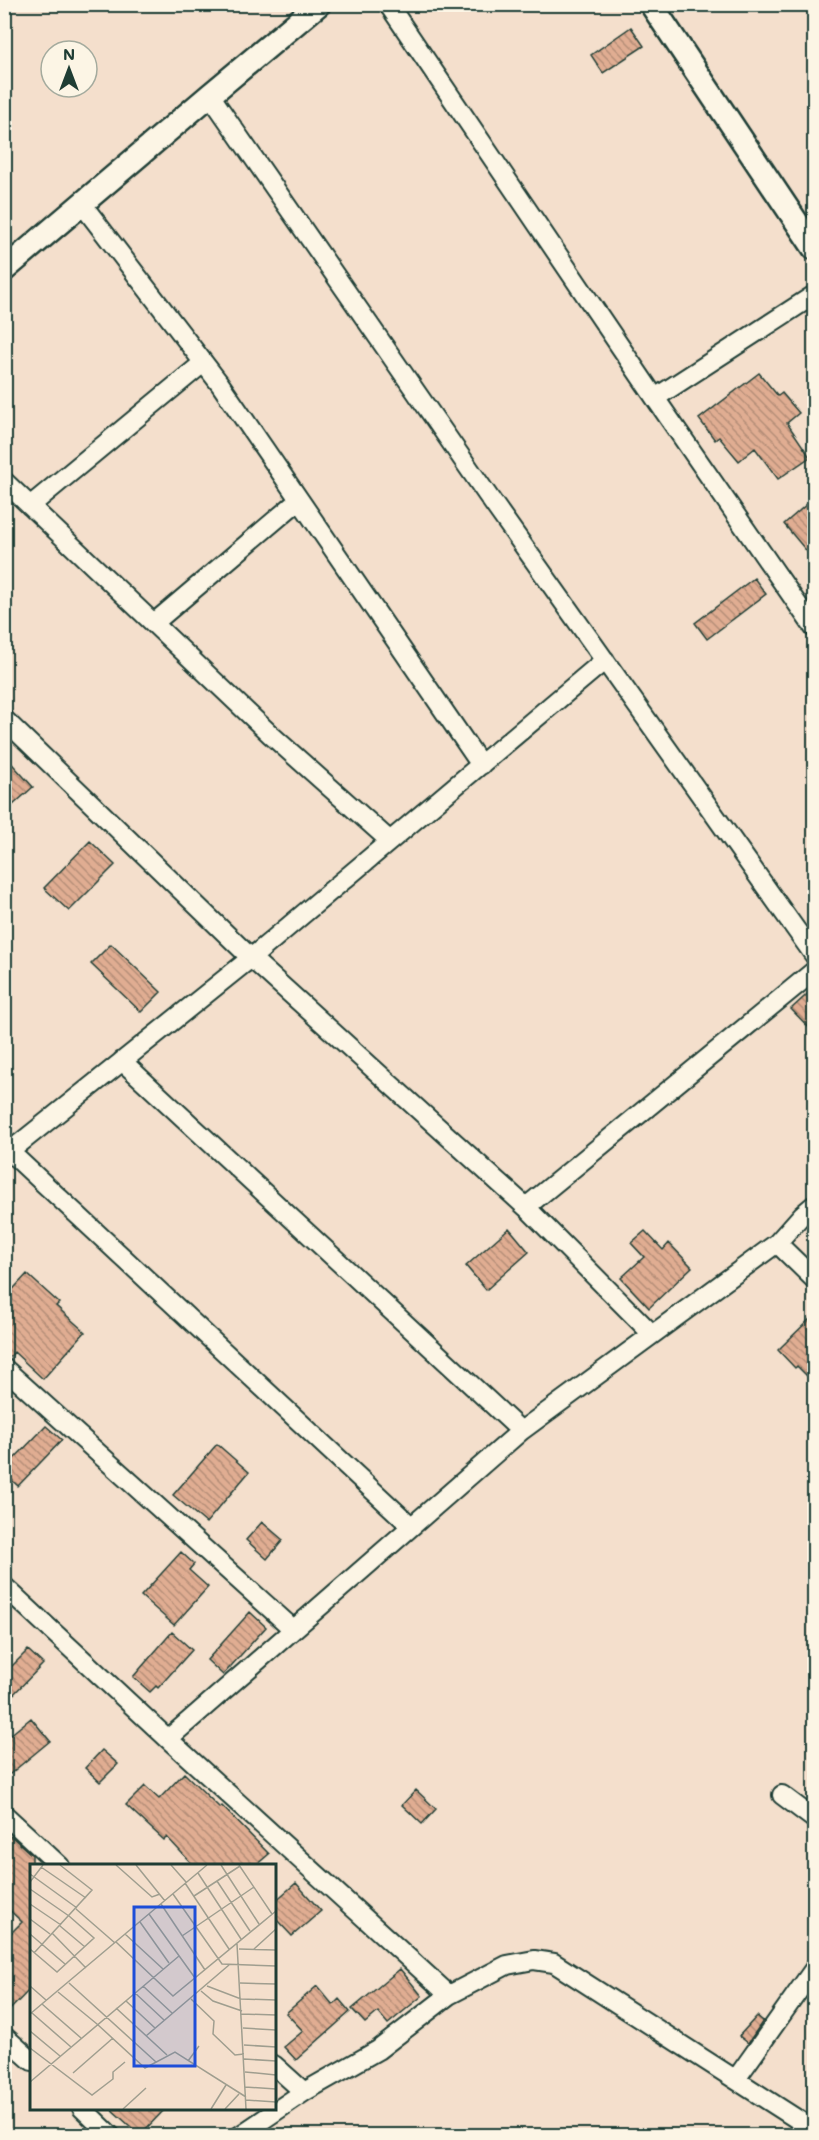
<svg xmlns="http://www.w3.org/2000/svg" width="819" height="2140" viewBox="0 0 819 2140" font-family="Mali,sans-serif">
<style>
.building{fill:url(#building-back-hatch);stroke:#1f3d34;stroke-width:1.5}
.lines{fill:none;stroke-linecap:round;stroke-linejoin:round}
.minor-casing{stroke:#1f3d34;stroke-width:22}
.tertiary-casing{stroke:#1f3d34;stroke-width:27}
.minor{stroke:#fcf5e5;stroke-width:18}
.tertiary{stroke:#fcf5e5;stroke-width:22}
.inset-road{fill:none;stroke:#9f9e8f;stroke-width:1.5}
.view{fill:#1d4ed8;fill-opacity:0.15;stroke:#1d4ed8;stroke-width:3}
.inset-edge{fill:none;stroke:#1f3d34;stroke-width:3}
</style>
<defs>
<pattern id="building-back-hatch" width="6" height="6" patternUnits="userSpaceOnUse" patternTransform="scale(1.5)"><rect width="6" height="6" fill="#e0ad92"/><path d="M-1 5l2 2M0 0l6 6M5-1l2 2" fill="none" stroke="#b58e78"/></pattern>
</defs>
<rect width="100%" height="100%" fill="#f4dfcc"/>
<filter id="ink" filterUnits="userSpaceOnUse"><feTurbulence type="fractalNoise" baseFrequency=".0167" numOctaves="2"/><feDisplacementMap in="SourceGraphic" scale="12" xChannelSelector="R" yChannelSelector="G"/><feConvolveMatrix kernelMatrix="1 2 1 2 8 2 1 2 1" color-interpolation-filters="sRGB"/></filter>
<g filter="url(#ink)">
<path class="building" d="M 631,27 L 644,46 L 603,73 L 591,55 Z
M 759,373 L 778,396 L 782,393 L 799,413 L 787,423 L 810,457 L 778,479 L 755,448 L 739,461 L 719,437 L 715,440 L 699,419 Z
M 814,498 L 814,560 L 784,524 Z
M 754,578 L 766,594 L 707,639 L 695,623 Z
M 4,755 L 33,787 L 4,813 Z
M 90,841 L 115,865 L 69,911 L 44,888 Z
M 111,944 L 161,992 L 141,1012 L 91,964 Z
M 814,988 L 814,1033 L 791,1009 Z
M 509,1228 L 529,1252 L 486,1290 L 466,1266 Z
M 645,1231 L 663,1250 L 669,1243 L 692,1267 L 649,1308 L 621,1278 L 644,1257 L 631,1243 Z
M 27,1274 L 59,1303 L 56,1306 L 85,1332 L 43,1379 L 14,1352 L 9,1358 L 4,1357 L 4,1299 Z
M 814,1315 L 814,1383 L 797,1366 L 795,1368 L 778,1350 Z
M 46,1426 L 62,1440 L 18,1486 L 4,1473 L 4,1469 Z
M 217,1444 L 249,1472 L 206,1523 L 173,1495 Z
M 262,1522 L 283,1540 L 267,1559 L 246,1540 Z
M 181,1552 L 194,1564 L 189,1570 L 208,1587 L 174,1625 L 141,1596 Z
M 250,1612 L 266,1627 L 223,1675 L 207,1660 Z
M 172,1632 L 192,1650 L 158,1688 L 156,1686 L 150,1692 L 133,1677 Z
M 28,1650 L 43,1664 L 4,1704 L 4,1674 Z
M 31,1718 L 50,1741 L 4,1779 L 4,1740 Z
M 102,1750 L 118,1764 L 100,1782 L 85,1768 Z
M 184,1773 L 220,1808 L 222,1806 L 269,1854 L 255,1866 L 194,1866 L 167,1837 L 164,1840 L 126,1805 L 145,1786 L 159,1799 Z
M 416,1790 L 436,1809 L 422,1824 L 402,1805 Z
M 11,1836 L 32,1855 L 32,1987 L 4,2016 L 4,1940 L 22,1922 L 4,1905 L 4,1843 Z
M 296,1883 L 321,1911 L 292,1936 L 274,1917 L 274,1902 Z
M 400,1969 L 422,1996 L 388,2024 L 378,2012 L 365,2023 L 352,2009 Z
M 317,1986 L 333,2005 L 339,1999 L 350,2012 L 296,2060 L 284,2047 L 303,2031 L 286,2013 Z
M 757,2016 L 763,2021 L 748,2043 L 739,2036 Z
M 111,2109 L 165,2109 L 140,2135 Z"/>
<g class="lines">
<defs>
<path id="minor" d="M 388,4 L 655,398 L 814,628
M 210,95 L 493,503 L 814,955
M 82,204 L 220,384 L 481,765
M 655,398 L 814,295
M 4,481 L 270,734 L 390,841
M 30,506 L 203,363
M 154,623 L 299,500
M 4,719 L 251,958 L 526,1207 L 814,971
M 122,1061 L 521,1431
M 9,1151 L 411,1526
M 4,1156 L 251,958 L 605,660
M 526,1207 L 652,1334
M 777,1243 L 814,1279
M 4,1368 L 293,1629
M 4,1586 L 168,1739 L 449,1995
M 168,1739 L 521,1431 L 777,1243 L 802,1215 L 814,1205
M 782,1795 L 814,1819
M 4,1814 L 60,1866
M 4,2036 L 32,2061
M 274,2065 L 304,2092
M 736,2079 L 814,1969
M 82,2108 L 111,2136
M 239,2136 L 304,2092 L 378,2050 L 449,1995 L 507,1965 L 534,1960 L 554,1963 L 814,2130"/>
<path id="tertiary" d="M 651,4 L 814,248
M 4,270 L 210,95 L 319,4"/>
</defs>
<use href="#minor" class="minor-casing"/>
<use href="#tertiary" class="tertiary-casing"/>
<use href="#minor" class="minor"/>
<use href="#tertiary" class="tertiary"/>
</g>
</g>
<g transform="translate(30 1864)">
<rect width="246" height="246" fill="#f4dfcc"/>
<path class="inset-road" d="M 86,1 L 122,33 L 130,30M 106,1 L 135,37M 141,1 L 156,18M 191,1 L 229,60M 209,1 L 242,50M 11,3 L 56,34M 168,9 L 211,75M 0,10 L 47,44M 187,17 L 220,67M 0,18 L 13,1M 155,19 L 199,85M 0,25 L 39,52M 143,30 L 192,100 L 246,102M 164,32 L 210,2M 0,40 L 31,61M 131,40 L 175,106M 46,45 L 85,79M 119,50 L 165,114M 0,55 L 20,70M 110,58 L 139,99M 30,62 L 55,83M 22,69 L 56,104M 0,70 L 35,100M 95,70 L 133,105M 152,72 L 224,23M 86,78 L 143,132 L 246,47M 207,80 L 216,245M 0,85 L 27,108 L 64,74 L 39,52M 209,85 L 246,86M 224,85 L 246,65M 4,89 L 62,26 L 30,1M 39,119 L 126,198M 210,119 L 246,120M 0,122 L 16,136M 113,122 L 142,149M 177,122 L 211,135 L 246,136M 171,127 L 183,137 L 212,147M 28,128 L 67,160M 104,128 L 134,156M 161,135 L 184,157 L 183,170 L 205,191 L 214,190M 96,137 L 125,164M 12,140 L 51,174M 86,144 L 137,191M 2,149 L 41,183M 0,150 L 177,1M 211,150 L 246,151M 67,160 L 115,204 L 145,188 L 216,233M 213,164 L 246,166M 0,167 L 30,192M 116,172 L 199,101M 214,181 L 246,183M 0,184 L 62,231 L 83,215 L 83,208 L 95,198M 214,195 L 246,197M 158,197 L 169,182M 215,208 L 246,211M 43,209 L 83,174M 0,218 L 149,92M 215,223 L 246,225M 216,236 L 246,238M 93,245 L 116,224M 181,245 L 196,221M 195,245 L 209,230"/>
<path class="view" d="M 104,43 L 165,43 L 165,202 L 104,202 Z"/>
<rect width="246" height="246" class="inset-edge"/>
</g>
<rect width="819" height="2140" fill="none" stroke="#fcf5e5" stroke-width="24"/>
<rect x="12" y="12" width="795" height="2116" fill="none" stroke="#1f3d34" stroke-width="2" filter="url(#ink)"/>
<g transform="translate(69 69)"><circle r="28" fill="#fcf5e5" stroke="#a4ab9e" stroke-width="1.5"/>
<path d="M0-4.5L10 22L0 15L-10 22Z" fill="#1f3d34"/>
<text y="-9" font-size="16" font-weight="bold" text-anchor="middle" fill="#1f3d34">N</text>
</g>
</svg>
